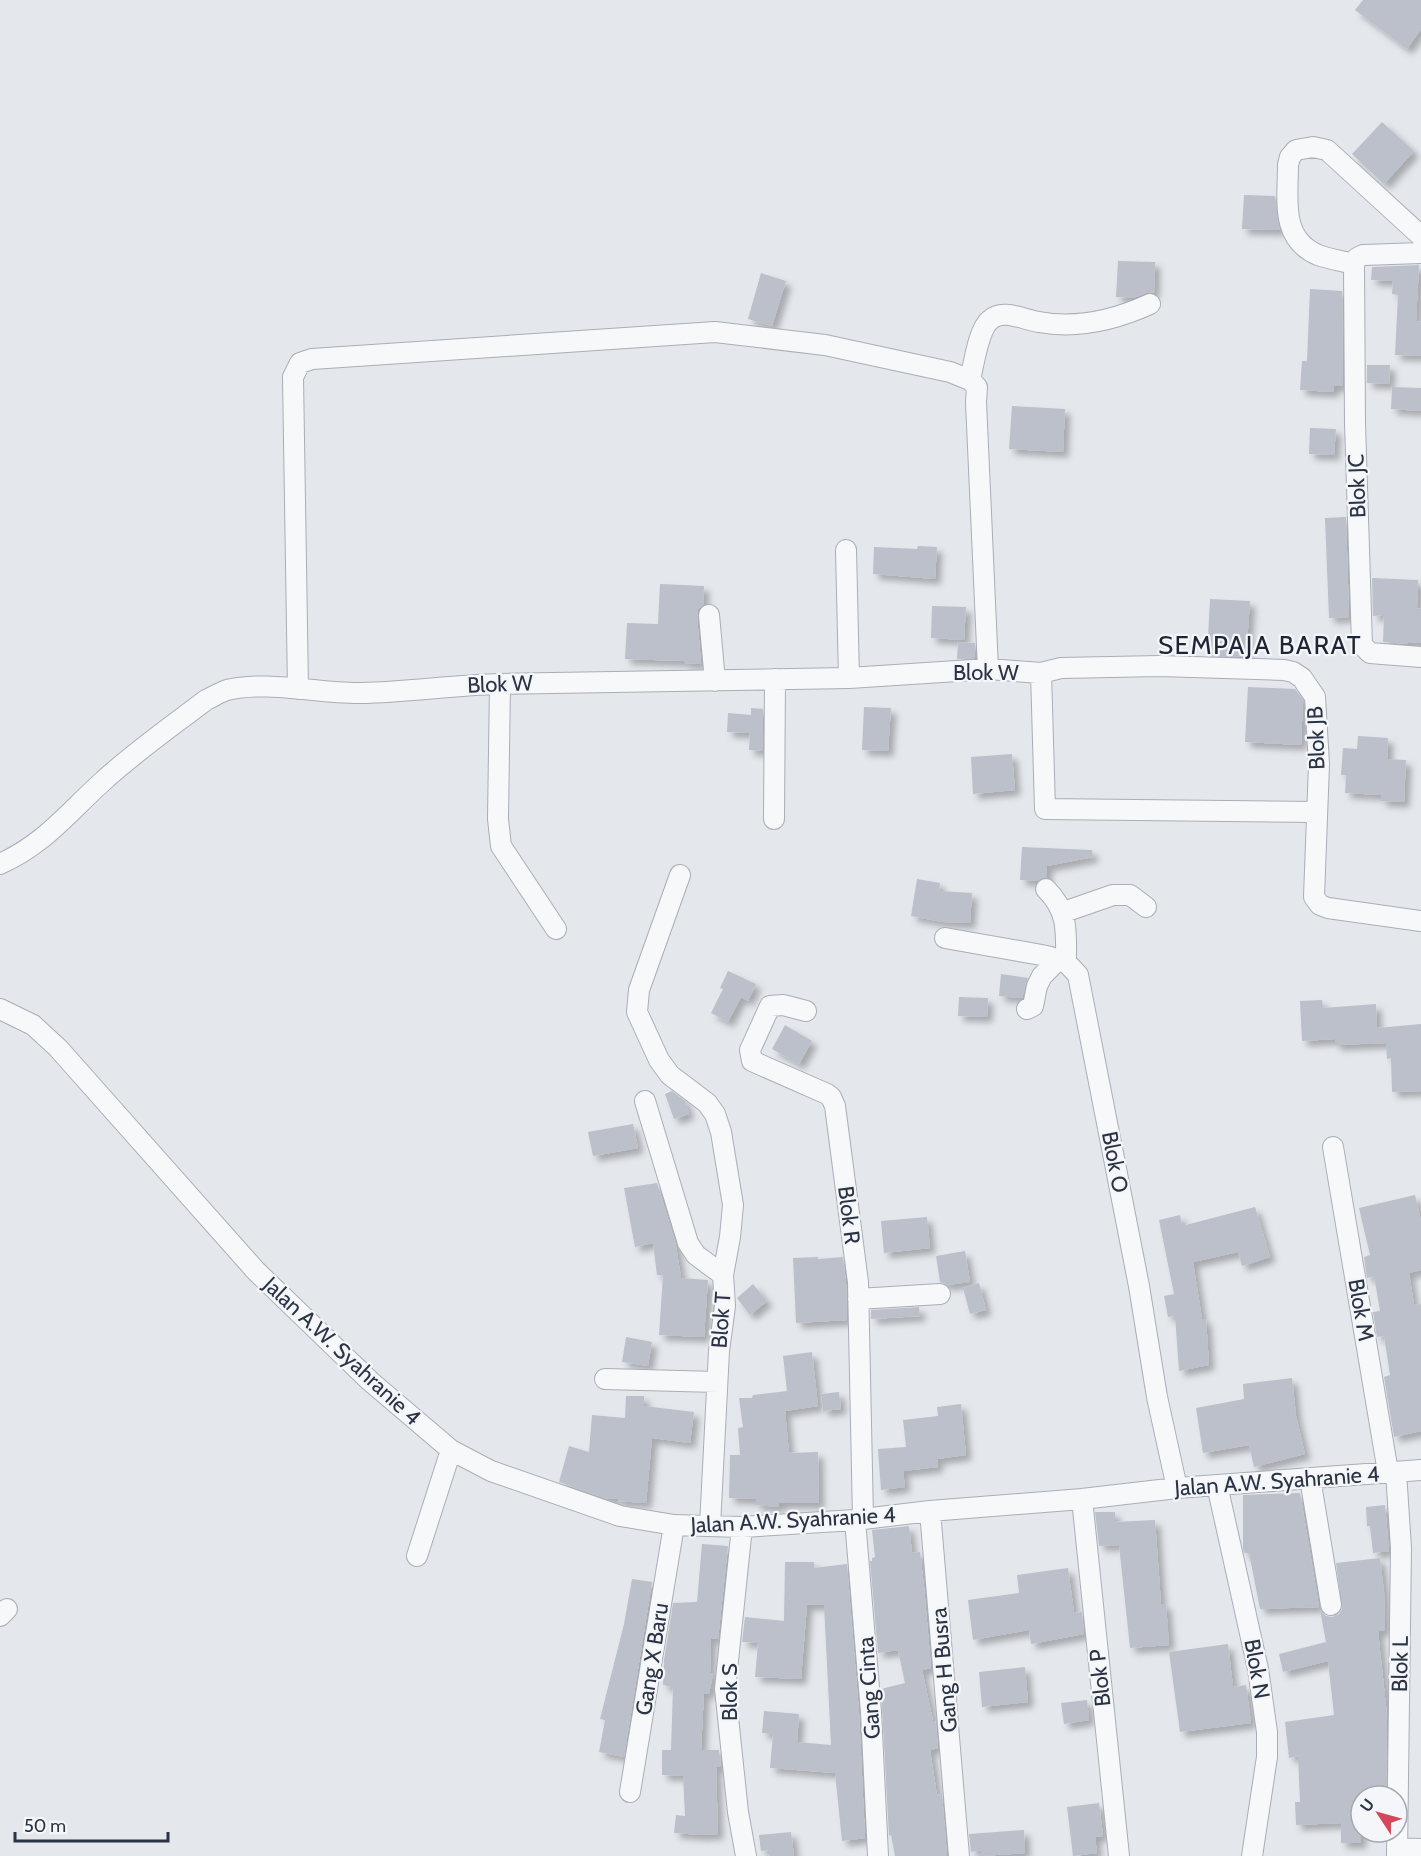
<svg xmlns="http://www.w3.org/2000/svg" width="1421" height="1856" viewBox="0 0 1421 1856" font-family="Cabin,sans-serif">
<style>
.building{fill:#bbc0ca;filter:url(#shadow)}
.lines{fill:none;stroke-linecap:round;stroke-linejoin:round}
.minor-casing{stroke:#a9aeb7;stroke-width:22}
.minor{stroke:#f7f8fa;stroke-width:20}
.labels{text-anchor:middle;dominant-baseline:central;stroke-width:4.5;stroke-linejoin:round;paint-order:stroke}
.street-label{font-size:22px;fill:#2b3445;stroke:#f4f6f9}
.quarter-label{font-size:26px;letter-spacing:1.5px;fill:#1d2536;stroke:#f4f6f9}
</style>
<defs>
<filter id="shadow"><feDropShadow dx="5.5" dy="5.5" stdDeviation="3" flood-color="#0004"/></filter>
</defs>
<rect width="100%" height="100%" fill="#e4e7ec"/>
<path class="building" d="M 1363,0 L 1421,0 L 1421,29 L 1407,49 L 1355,10 Z
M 1382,122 L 1414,151 L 1384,184 L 1352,154 Z
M 1244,195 L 1275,196 L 1280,230 L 1242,229 Z
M 1118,261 L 1155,262 L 1154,293 L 1146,293 L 1133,298 L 1116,297 Z
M 1419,265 L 1416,321 L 1421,322 L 1421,356 L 1395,355 L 1398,295 L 1392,294 L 1393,281 L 1371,280 L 1372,267 Z
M 761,273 L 786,281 L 772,326 L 748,319 Z
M 1310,289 L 1342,291 L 1343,386 L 1334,386 L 1333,392 L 1300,390 L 1302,361 L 1307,361 Z
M 1367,365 L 1390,365 L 1389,384 L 1367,383 Z
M 1392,387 L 1421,388 L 1421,411 L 1391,409 Z
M 1012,406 L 1065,409 L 1063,452 L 1009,449 Z
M 1310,428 L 1336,429 L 1334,455 L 1309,454 Z
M 1346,517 L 1349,617 L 1329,618 L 1325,518 Z
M 918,546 L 937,547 L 935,579 L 873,574 L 874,547 L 917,549 Z
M 1372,578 L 1418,580 L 1417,608 L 1421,609 L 1421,643 L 1408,642 L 1408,644 L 1383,642 L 1384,615 L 1373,616 Z
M 660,584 L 704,586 L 703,605 L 698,609 L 697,616 L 701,664 L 684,663 L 684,661 L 625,659 L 627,623 L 658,624 Z
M 1210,599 L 1250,601 L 1246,657 L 1207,656 Z
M 932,606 L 966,607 L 964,640 L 931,638 Z
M 958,642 L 975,643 L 975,658 L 957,659 Z
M 1248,687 L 1295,689 L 1303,700 L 1301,745 L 1245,742 Z
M 864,707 L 891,708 L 888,751 L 862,750 Z
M 751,708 L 763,709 L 762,751 L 749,750 L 750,733 L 727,732 L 728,713 L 751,715 Z
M 1358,736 L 1388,738 L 1387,759 L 1406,760 L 1404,802 L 1381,801 L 1381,795 L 1345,793 L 1346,775 L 1341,775 L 1343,748 L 1357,749 Z
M 1012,754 L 1015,790 L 973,794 L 971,757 Z
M 1022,847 L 1092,850 L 1093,857 L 1047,866 L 1047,877 L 1037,881 L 1020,880 Z
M 917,879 L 940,883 L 939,891 L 972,893 L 970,923 L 943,922 L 911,916 Z
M 728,971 L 756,984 L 748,1001 L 741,997 L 728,1022 L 711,1013 L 723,989 L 720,988 Z
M 1001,974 L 1028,978 L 1022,998 L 999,996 Z
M 959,997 L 988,998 L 987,1017 L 958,1016 Z
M 1322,1000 L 1323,1008 L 1376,1004 L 1377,1028 L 1421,1024 L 1421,1091 L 1392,1092 L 1391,1058 L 1387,1059 L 1386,1043 L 1335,1045 L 1335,1039 L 1302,1041 L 1300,1001 Z
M 785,1025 L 812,1041 L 799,1064 L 772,1049 Z
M 672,1091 L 685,1101 L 689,1114 L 674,1119 L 665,1094 Z
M 633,1124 L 638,1148 L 593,1156 L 588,1132 Z
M 657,1183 L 676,1246 L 681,1278 L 708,1280 L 704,1337 L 659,1335 L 663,1275 L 657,1275 L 653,1243 L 635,1247 L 624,1188 Z
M 1415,1195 L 1421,1222 L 1421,1270 L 1409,1273 L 1414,1305 L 1421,1304 L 1421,1431 L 1394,1437 L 1384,1377 L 1390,1375 L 1384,1336 L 1377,1337 L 1373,1312 L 1380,1311 L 1374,1276 L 1367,1278 L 1364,1257 L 1370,1255 L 1359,1208 Z
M 1255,1207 L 1270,1257 L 1242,1266 L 1238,1252 L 1193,1262 L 1202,1319 L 1206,1319 L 1209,1365 L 1179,1371 L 1175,1316 L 1168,1317 L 1164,1296 L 1174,1294 L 1159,1220 L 1180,1215 L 1182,1226 Z
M 927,1217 L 930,1248 L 884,1253 L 881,1221 Z
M 965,1251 L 970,1282 L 948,1285 L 940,1282 L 936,1256 Z
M 818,1257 L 818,1259 L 843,1257 L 846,1283 L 847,1320 L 796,1323 L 793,1258 Z
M 979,1283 L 986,1310 L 970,1314 L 963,1288 Z
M 753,1284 L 767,1301 L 750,1315 L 737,1298 Z
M 919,1307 L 920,1316 L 871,1319 L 871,1310 Z
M 626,1337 L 652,1342 L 648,1366 L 622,1362 Z
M 812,1352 L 818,1406 L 785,1411 L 789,1453 L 818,1452 L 819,1503 L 779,1503 L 779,1507 L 756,1505 L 756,1499 L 729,1498 L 730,1455 L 740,1455 L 738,1428 L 743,1427 L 739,1398 L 752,1398 L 753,1395 L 787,1391 L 783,1356 Z
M 1292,1378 L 1296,1416 L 1305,1454 L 1254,1467 L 1249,1445 L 1203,1453 L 1196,1408 L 1244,1399 L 1243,1384 Z
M 839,1392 L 841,1409 L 823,1411 L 821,1394 Z
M 626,1396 L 644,1396 L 644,1406 L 694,1412 L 690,1443 L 652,1438 L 646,1503 L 618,1501 L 619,1498 L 608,1499 L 559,1482 L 569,1446 L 589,1452 L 592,1415 L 625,1418 Z
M 961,1404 L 966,1455 L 937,1459 L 938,1467 L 903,1471 L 905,1487 L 881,1490 L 878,1449 L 906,1447 L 903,1420 L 938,1416 L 937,1407 Z
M 1300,1493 L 1319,1607 L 1260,1609 L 1249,1553 L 1244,1553 L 1243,1548 L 1243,1495 Z
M 1385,1505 L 1389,1551 L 1373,1553 L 1370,1526 L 1367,1526 L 1366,1507 Z
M 1095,1512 L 1115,1512 L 1115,1522 L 1155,1520 L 1161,1604 L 1166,1604 L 1169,1645 L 1130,1648 L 1119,1545 L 1099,1546 Z
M 909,1526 L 912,1553 L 920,1552 L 924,1587 L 931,1668 L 922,1670 L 933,1721 L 935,1721 L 936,1725 L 938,1748 L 930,1750 L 937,1795 L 942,1794 L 947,1856 L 895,1856 L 891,1835 L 889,1836 L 881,1689 L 905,1683 L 898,1650 L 878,1653 L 870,1561 L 872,1561 L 872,1558 L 875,1557 L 872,1530 Z
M 702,1544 L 728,1546 L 718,1639 L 711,1638 L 710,1673 L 713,1674 L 709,1694 L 704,1693 L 701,1750 L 719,1750 L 721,1767 L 716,1767 L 718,1834 L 703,1835 L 674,1833 L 676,1815 L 685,1816 L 683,1776 L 662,1775 L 662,1750 L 671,1750 L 673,1687 L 663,1685 L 664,1660 L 673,1603 L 697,1602 Z
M 1380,1558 L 1384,1592 L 1385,1631 L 1378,1631 L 1387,1716 L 1386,1796 L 1361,1796 L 1361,1843 L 1341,1843 L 1341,1823 L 1296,1825 L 1295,1802 L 1300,1802 L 1298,1756 L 1289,1758 L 1285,1722 L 1334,1715 L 1328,1661 L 1283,1672 L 1279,1654 L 1326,1642 L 1320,1610 L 1326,1616 L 1332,1617 L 1339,1614 L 1342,1609 L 1336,1563 Z
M 785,1562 L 814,1562 L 814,1568 L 847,1564 L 859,1713 L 865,1838 L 842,1841 L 835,1773 L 770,1768 L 773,1734 L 762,1733 L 764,1711 L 799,1714 L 797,1742 L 831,1745 L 824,1605 L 807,1605 L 801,1679 L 755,1677 L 758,1643 L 742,1642 L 745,1617 L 784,1621 Z
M 1068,1568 L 1074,1613 L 1082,1612 L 1084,1634 L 1031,1644 L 1029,1630 L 973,1640 L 968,1600 L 1019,1593 L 1017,1575 Z
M 632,1579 L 652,1582 L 624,1757 L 599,1752 L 605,1720 L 600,1719 L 624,1624 Z
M 1228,1644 L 1233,1687 L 1246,1685 L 1251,1723 L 1180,1732 L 1169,1652 Z
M 1025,1667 L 1028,1702 L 982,1707 L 979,1672 Z
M 1087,1700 L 1089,1720 L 1064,1724 L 1061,1703 Z
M 1099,1803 L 1103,1836 L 1095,1837 L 1097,1853 L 1073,1856 L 1067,1807 Z
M 1024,1830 L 1025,1853 L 981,1856 L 981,1850 L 971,1852 L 969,1834 Z
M 791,1832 L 794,1856 L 769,1856 L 769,1850 L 761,1851 L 759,1835 Z"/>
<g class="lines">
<defs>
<path id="minor" d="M 1354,264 L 1355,423 L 1362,645 L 1370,653 L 1421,657
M 1354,264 C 1342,261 1329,259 1318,255 C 1280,239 1288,199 1288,165 L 1290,157 L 1296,150 L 1313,147 L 1327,150 L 1421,236
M 1354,264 L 1357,258 L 1363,255 L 1421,253
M 970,380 C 974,364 978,330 990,320 C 1003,308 1024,320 1039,322 C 1077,329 1115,320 1150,304
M 846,550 L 849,678
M 709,615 L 715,681
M 1041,673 L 1045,809 L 1316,812
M 500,684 L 498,819 L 501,846 L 556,929
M 298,689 L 293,377 L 300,363 L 312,359 L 715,332 L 825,345 L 950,372 L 970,380 L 977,387 L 976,402 L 988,669
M 774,819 L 775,679
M 0,864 C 44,844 66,815 101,783 C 132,754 172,726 206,700 C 213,697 220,692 227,690 C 269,680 319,694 361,693 C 408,692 454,685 500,684 L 849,678 L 988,669 L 1041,673 L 1061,668 L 1160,666 L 1284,670 L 1293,672 L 1302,678 L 1315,697 L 1319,764 L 1314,897 L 1320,905 L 1328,908 L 1421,921
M 680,875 L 639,990 L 637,1012 L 659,1060 L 670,1075 L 707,1103 L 715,1114 L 721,1132 L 733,1205 L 730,1237 L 723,1275
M 1046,889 C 1069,912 1066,932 1066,962
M 1064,912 L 1113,895 L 1130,895 L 1146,907
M 945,938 L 1047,956 L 1066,962 L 1078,975 L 1139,1286 L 1157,1397 L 1177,1488
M 0,1009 L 33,1025 L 58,1048 L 256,1271 L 370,1381 L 451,1450 L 491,1471 L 620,1516 L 674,1525 L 742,1527 L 855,1520 L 930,1511 L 1082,1499 L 1177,1488 L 1421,1470
M 1027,1009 L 1033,1006 L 1037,986 L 1042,976 L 1058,960
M 806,1011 L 783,1005 L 770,1006 L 750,1050 L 752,1061 L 827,1094 L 831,1097 L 835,1106 L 858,1282 L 863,1518
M 645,1101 L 688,1243 L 696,1255 L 723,1275 L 725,1306 L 719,1351 L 710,1526
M 1333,1147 L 1388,1472
M 858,1299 L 940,1294
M 605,1379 L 717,1382
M 1396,1472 L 1401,1548 L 1397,1856
M 1310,1478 L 1331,1605
M 1217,1485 L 1258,1669 L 1267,1732 L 1267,1757 L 1252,1856
M 1082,1499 L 1119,1856
M 930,1511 L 959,1856
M 855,1520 L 871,1712 L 878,1856
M 742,1527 L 725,1689 L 738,1812 L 746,1856
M 417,1556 L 451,1450
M 0,1616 L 7,1609
M 630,1792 L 674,1525
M 1397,1848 L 1421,1849"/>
</defs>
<use href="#minor" class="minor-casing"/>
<use href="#minor" class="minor"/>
</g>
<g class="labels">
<g class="street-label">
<text transform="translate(1357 486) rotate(-92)">Blok JC</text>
<text x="986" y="672">Blok W</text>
<text transform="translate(500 684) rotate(-2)">Blok W</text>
<text transform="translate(1316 738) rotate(-92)">Blok JB</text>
<text transform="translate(1115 1162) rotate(79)">Blok O</text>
<text transform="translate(849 1215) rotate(83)">Blok R</text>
<text transform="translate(1361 1310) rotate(80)">Blok M</text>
<text transform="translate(721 1320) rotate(-86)">Blok T</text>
<text transform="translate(342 1351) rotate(43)">Jalan A.W. Syahranie 4</text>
<text transform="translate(1277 1481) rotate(-4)">Jalan A.W. Syahranie 4</text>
<text transform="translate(793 1520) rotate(-3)">Jalan A.W. Syahranie 4</text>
<text transform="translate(652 1659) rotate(-81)">Gang X Baru</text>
<text transform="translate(1400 1664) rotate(-89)">Blok L</text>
<text transform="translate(1257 1669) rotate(80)">Blok N</text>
<text transform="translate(944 1670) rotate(-95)">Gang H Busra</text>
<text transform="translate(1100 1678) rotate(-96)">Blok P</text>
<text transform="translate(869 1688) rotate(-94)">Gang Cinta</text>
<text transform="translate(729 1692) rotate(-90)">Blok S</text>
</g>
<g class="quarter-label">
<text x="1260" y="645">SEMPAJA BARAT</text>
</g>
</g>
<g transform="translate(1379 1814) rotate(306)"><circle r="28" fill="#f4f6f9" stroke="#a4a8b1" stroke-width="1.5"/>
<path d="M0-4.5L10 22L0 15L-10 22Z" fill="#d1495b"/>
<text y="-9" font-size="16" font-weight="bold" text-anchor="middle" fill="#2b3445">U</text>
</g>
<path d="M15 1832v9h153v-9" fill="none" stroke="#2b3445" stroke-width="3"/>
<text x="24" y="1832" font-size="18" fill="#2b3445" stroke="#f4f6f9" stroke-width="4.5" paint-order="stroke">50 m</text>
</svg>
